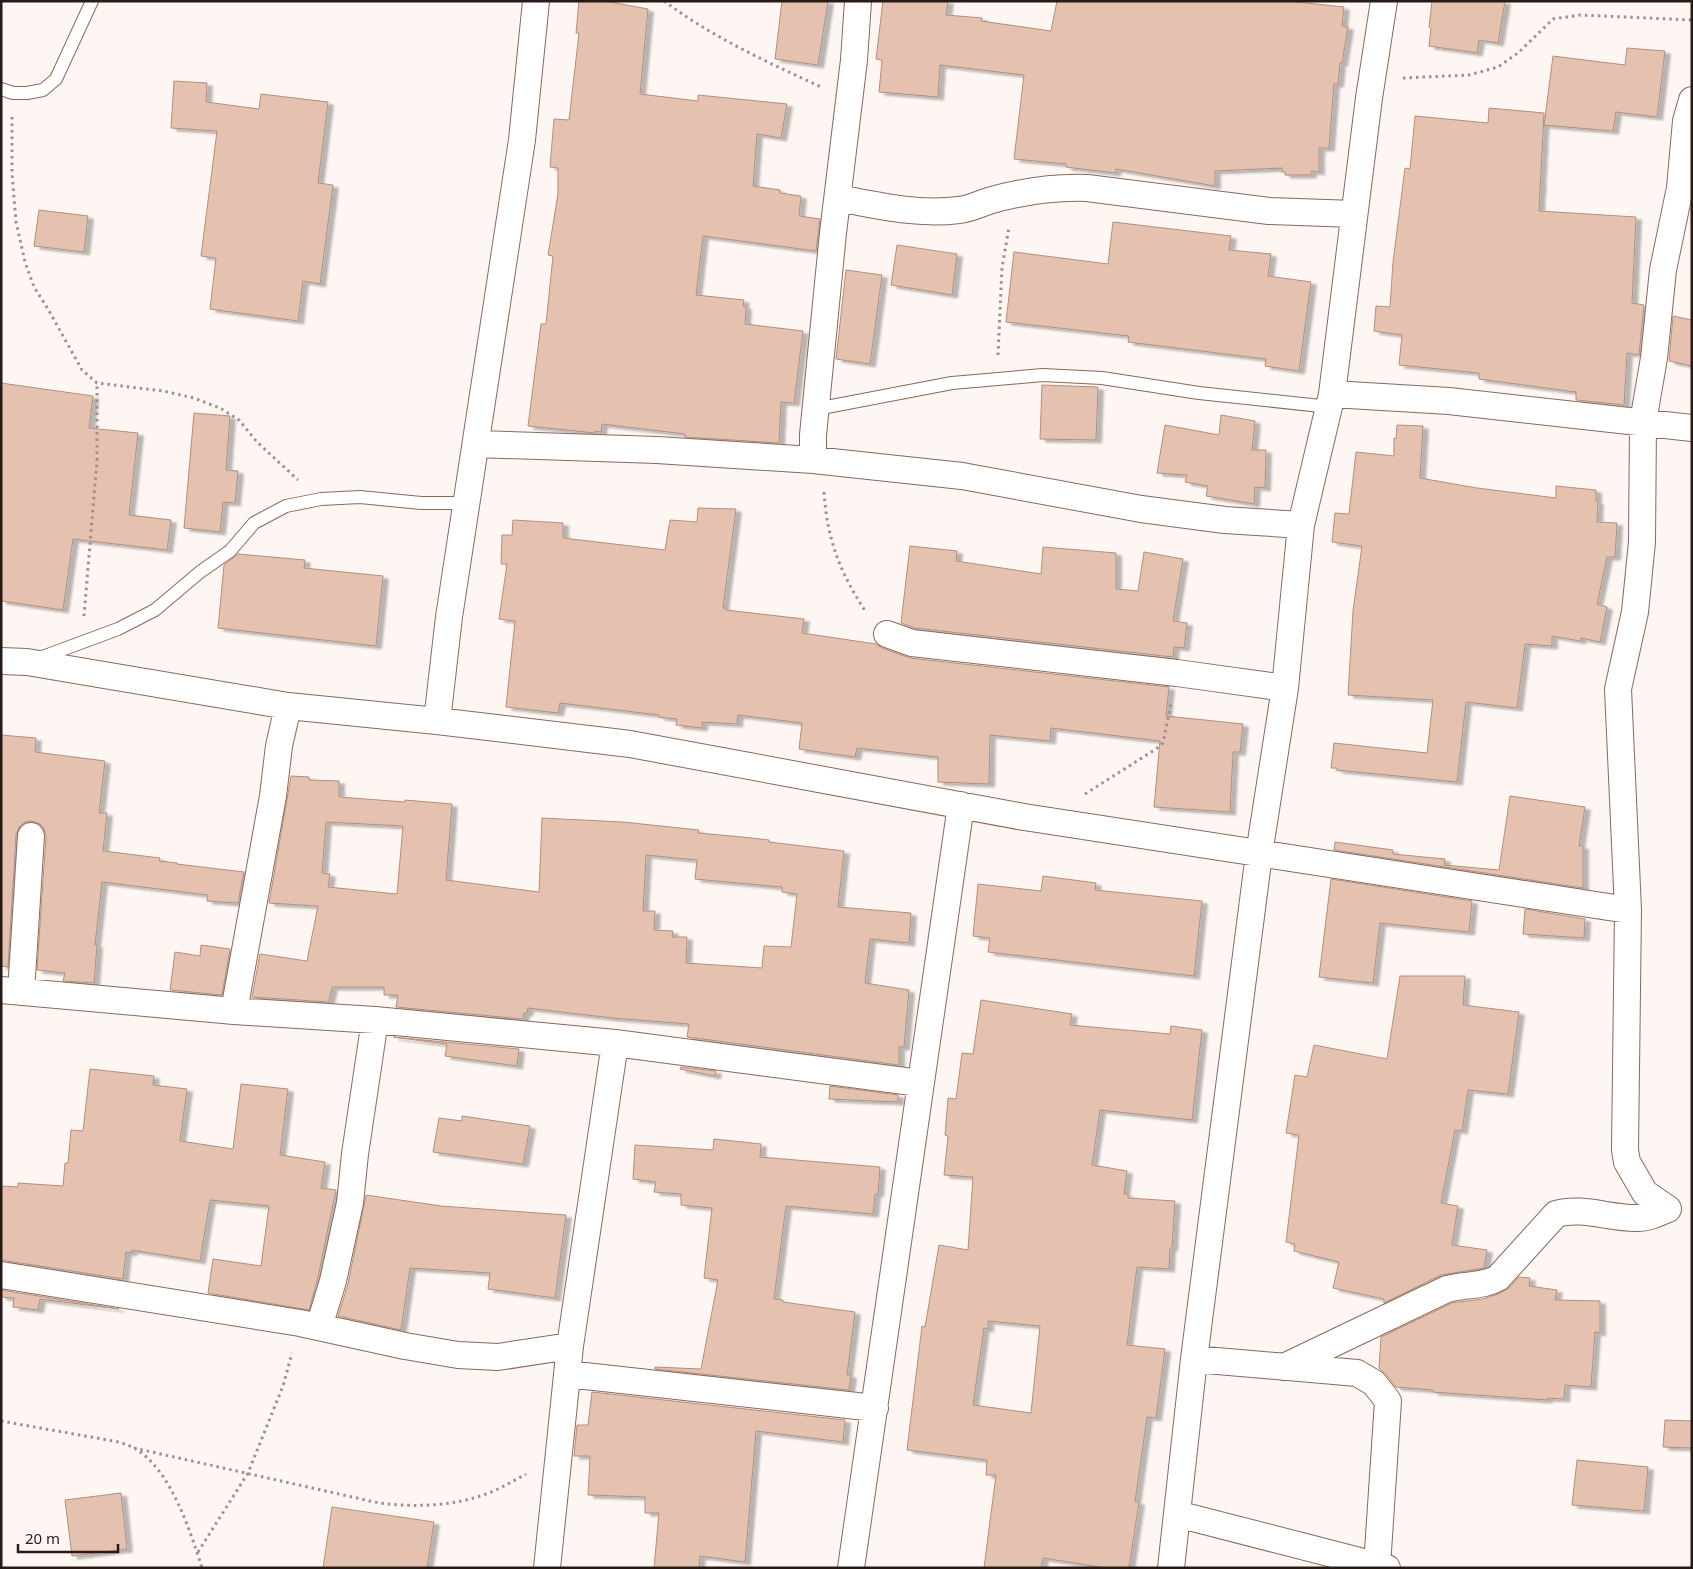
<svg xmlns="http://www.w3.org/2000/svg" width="1693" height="1569" viewBox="0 0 1693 1569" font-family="'Noto Sans',sans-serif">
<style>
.building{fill:#e5c1b0;stroke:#b18f7f;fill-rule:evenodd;filter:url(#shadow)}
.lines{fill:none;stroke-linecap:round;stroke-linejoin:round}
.lane-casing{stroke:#89695a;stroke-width:14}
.street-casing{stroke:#89695a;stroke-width:28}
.path{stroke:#9c918c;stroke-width:3;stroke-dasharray:2.5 4;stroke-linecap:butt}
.lane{stroke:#fff;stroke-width:12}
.street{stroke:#fff;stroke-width:26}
</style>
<defs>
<filter id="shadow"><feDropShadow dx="5.5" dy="3" stdDeviation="1" flood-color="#0004"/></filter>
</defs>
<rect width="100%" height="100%" fill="#fef6f2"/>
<path class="building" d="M 579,1 L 605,1 L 648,9 L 640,94 L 698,101 L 698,95 L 787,104 L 781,138 L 757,134 L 753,186 L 780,190 L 780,193 L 801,196 L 799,216 L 820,219 L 816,251 L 703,236 L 696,295 L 744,300 L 743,306 L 746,307 L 745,324 L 803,331 L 794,403 L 781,402 L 779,443 L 685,437 L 685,434 L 602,424 L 601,432 L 595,431 L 595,433 L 528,426 L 541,324 L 546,324 L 553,256 L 548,255 L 558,194 L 558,168 L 550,167 L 554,119 L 569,120 L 579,33 L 576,33 Z
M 782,1 L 828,1 L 818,65 L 775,59 Z
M 883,1 L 948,1 L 946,15 L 982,18 L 981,21 L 1051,31 L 1057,1 L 1288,1 L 1344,7 L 1342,26 L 1348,27 L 1342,63 L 1340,63 L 1338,84 L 1334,84 L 1329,148 L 1319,148 L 1319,172 L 1311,171 L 1311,175 L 1285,175 L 1285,172 L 1282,172 L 1282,168 L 1215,171 L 1215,186 L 1116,169 L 1115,173 L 1066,167 L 1066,164 L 1014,159 L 1024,75 L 940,65 L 938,97 L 879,92 L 882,60 L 876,59 Z
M 1432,1 L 1505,1 L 1498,43 L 1479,40 L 1477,53 L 1429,46 L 1431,28 L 1429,27 Z
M 1627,48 L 1665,51 L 1657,117 L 1616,112 L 1613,131 L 1544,125 L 1553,56 L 1625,65 Z
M 174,81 L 207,83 L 206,102 L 259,109 L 261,94 L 328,102 L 318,183 L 333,185 L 320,284 L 303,281 L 298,321 L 210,309 L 216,258 L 201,256 L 217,131 L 171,128 Z
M 1489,108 L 1544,113 L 1539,211 L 1636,217 L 1632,303 L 1644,305 L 1639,355 L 1627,353 L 1624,405 L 1576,400 L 1576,392 L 1479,379 L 1479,373 L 1399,365 L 1402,335 L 1374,331 L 1376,306 L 1390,307 L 1393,262 L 1405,168 L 1410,169 L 1415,116 L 1488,123 Z
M 39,210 L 88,216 L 84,252 L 34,246 Z
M 1113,222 L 1231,236 L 1229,250 L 1271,254 L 1268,276 L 1311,282 L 1299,371 L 1265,366 L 1266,359 L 1128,342 L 1129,336 L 1006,322 L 1014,252 L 1108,264 Z
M 897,245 L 957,254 L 952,295 L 891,285 Z
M 846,270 L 882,275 L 870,364 L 836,359 Z
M 1673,316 L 1692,320 L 1692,366 L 1669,361 Z
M 1,383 L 93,396 L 89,428 L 138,433 L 129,515 L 171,520 L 167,550 L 73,539 L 63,610 L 1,601 Z
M 1042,385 L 1098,387 L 1096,440 L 1040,439 Z
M 194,413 L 230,416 L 226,470 L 238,471 L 235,503 L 223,502 L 220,532 L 184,528 Z
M 1221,415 L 1255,421 L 1252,450 L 1266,450 L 1265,488 L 1255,487 L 1254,504 L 1206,496 L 1208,486 L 1185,482 L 1187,475 L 1157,473 L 1165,425 L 1219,435 Z
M 1397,425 L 1423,426 L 1420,478 L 1477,488 L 1556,498 L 1556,486 L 1596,490 L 1596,501 L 1598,502 L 1597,522 L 1617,523 L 1615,557 L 1607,557 L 1597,604 L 1607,607 L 1600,642 L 1581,638 L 1580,641 L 1552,636 L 1552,646 L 1525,644 L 1517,708 L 1466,702 L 1457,782 L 1337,770 L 1337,768 L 1331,768 L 1334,743 L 1427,753 L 1433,700 L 1348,695 L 1353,611 L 1362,546 L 1332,542 L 1335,513 L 1349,514 L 1356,452 L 1394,456 L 1394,438 L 1396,439 Z
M 698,508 L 736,509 L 723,608 L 726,608 L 726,610 L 804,619 L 802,633 L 876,644 L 882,648 L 910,658 L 1169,687 L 1166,716 L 1243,724 L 1240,752 L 1233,752 L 1230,812 L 1154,807 L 1160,741 L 1051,728 L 1050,741 L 990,735 L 989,784 L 938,782 L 938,757 L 857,748 L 855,757 L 799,749 L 802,723 L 738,715 L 737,724 L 702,722 L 702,728 L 676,725 L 677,719 L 659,717 L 659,715 L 560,703 L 558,713 L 506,707 L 515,621 L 499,619 L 507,564 L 501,564 L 502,535 L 512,535 L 513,520 L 563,523 L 563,538 L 665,550 L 670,520 L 697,522 Z
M 910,546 L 957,551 L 956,561 L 1041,574 L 1043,547 L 1116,553 L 1116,589 L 1138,591 L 1144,552 L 1183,559 L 1173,621 L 1187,623 L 1184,648 L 1174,647 L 1173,657 L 915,628 L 901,623 Z
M 238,554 L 305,560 L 304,568 L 383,576 L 376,646 L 218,628 L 224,565 Z
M 1,735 L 36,738 L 35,752 L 105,761 L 99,813 L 107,813 L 103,851 L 160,858 L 159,861 L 177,863 L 177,864 L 244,872 L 238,903 L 207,901 L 208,895 L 102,882 L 95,945 L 97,945 L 94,983 L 63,981 L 65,973 L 37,970 L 46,836 L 44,829 L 40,824 L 32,821 L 25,822 L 19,827 L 16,835 L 8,967 L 1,966 Z
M 291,776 L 309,777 L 309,780 L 339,781 L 339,797 L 405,802 L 405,800 L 452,804 L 446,880 L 539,892 L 542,818 L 623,822 L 699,830 L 698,833 L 742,837 L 769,840 L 769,842 L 844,851 L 838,907 L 911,913 L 909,943 L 870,939 L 865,983 L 909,990 L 904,1047 L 899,1047 L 899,1065 L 687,1037 L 689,1024 L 613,1018 L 528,1008 L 527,1013 L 524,1013 L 523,1019 L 396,1007 L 398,995 L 384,995 L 384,987 L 332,987 L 329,1002 L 252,997 L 260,954 L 307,961 L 318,906 L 269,903 ZM 326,822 L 403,826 L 397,894 L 328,887 L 330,874 L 322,873 ZM 646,855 L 697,860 L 695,879 L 782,887 L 782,892 L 797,894 L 791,947 L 764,946 L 762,968 L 686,963 L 687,937 L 672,937 L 673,931 L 654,930 L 655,911 L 643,911 Z
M 1510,796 L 1585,807 L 1579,846 L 1583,846 L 1583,888 L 1334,850 L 1335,842 L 1393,850 L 1393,854 L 1445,859 L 1444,865 L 1499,870 Z
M 1043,876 L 1096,883 L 1095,890 L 1202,901 L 1194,976 L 988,952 L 990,938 L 973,936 L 978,884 L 1041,891 Z
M 1331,879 L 1472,901 L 1469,932 L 1380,923 L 1373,983 L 1319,977 Z
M 1525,909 L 1585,919 L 1584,938 L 1523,934 Z
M 201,945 L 230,949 L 222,995 L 170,990 L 175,952 L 200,956 Z
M 1400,976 L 1465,976 L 1463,1005 L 1519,1012 L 1508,1094 L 1468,1090 L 1462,1131 L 1455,1130 L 1441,1203 L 1458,1206 L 1452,1245 L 1487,1250 L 1484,1268 L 1441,1275 L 1384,1303 L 1384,1299 L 1333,1288 L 1339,1262 L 1294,1251 L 1295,1244 L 1286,1242 L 1299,1135 L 1286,1133 L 1295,1075 L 1307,1077 L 1314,1045 L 1387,1059 Z
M 981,1000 L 1072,1014 L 1070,1025 L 1170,1034 L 1171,1026 L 1202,1030 L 1192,1120 L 1100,1110 L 1092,1165 L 1127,1171 L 1124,1194 L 1128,1194 L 1128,1198 L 1175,1201 L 1172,1248 L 1170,1248 L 1169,1269 L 1137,1267 L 1127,1345 L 1165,1349 L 1156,1418 L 1147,1417 L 1135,1502 L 1139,1502 L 1129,1568 L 1106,1568 L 1043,1558 L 1041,1568 L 984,1568 L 996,1475 L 986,1475 L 987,1460 L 907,1450 L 922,1326 L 925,1327 L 939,1245 L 968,1250 L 973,1177 L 944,1175 L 948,1136 L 945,1135 L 948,1098 L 956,1099 L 962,1053 L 973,1054 ZM 988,1321 L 1040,1326 L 1031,1413 L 973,1405 L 984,1328 L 988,1329 Z
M 393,1037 L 519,1049 L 517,1066 L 445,1056 L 447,1044 Z
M 681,1067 L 716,1071 L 715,1076 L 680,1069 Z
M 90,1069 L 154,1076 L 153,1085 L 187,1089 L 180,1141 L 233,1149 L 241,1084 L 288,1089 L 280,1155 L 325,1162 L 321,1188 L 336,1190 L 318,1277 L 309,1310 L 208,1293 L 213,1259 L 261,1266 L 269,1206 L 210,1200 L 200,1261 L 132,1250 L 131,1253 L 126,1252 L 123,1279 L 1,1260 L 1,1186 L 18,1187 L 18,1183 L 63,1186 L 65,1163 L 68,1163 L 71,1130 L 83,1131 Z
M 830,1086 L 898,1095 L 898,1102 L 829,1099 Z
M 462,1116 L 530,1126 L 523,1164 L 433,1152 L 439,1118 L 462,1121 Z
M 714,1139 L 761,1144 L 760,1157 L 880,1167 L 878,1194 L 875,1194 L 873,1214 L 786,1206 L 774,1299 L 783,1300 L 783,1302 L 855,1312 L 847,1375 L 851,1375 L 849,1390 L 655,1369 L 655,1367 L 701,1369 L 718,1280 L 704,1278 L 712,1208 L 681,1205 L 681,1194 L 654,1192 L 656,1182 L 633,1179 L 635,1145 L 713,1150 Z
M 366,1195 L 441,1206 L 566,1215 L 555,1298 L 488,1289 L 490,1273 L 410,1268 L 401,1330 L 338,1316 L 348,1284 Z
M 1519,1277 L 1530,1278 L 1529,1286 L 1557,1290 L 1555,1300 L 1600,1301 L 1600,1333 L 1595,1332 L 1591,1387 L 1565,1385 L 1564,1399 L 1547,1398 L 1547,1400 L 1433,1392 L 1433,1390 L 1396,1387 L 1386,1374 L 1379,1368 L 1381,1337 L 1452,1303 L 1483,1299 L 1498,1294 L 1509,1288 Z
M 1,1290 L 119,1309 L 40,1299 L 38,1310 L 13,1307 L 14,1298 L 1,1297 Z
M 592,1392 L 845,1420 L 843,1442 L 756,1431 L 745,1562 L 700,1556 L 699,1568 L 654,1568 L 659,1513 L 645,1513 L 645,1497 L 588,1495 L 590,1456 L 574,1456 L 577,1425 L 588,1425 Z
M 1665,1420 L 1692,1421 L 1692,1448 L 1663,1447 Z
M 1577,1460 L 1648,1467 L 1644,1511 L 1572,1505 Z
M 121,1493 L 127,1549 L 72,1556 L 65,1500 Z
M 332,1507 L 434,1522 L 427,1568 L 323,1568 Z"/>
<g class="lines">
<defs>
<path id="lane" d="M 1,89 L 13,93 L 27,93 L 43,90 L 56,79 L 92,1
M 816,409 L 952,383 L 1043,375 L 1102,378 L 1199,393 L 1330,407
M 37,659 L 118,629 L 155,610 L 200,572 L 230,551 L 254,523 L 286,506 L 321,499 L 360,497 L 421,503 L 466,503"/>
<path id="street" d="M 838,198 C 878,206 918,215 959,210 C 971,209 981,203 992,200 C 1024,191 1055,187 1087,188 L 1269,211 L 1354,214
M 1332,394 L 1449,401 L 1692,428
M 476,444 L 657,450 L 813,460 L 962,476 L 1141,509 L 1225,520 L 1301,525
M 813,460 L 813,435 L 833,233 L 854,60 L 858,1
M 887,634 L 912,643 L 1177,673 L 1285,688
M 1,661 L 27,662 L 288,706 L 437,721 L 630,744 L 1024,817 L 1628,910
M 437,721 L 449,617 L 522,140 L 536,1
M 1,990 L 234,1011 L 375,1020 L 615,1043 L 920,1083
M 21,992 L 31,836
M 234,1011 L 273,796 L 279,746 L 288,706
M 1668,1209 L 1645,1193 L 1627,1162 L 1625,1150 L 1628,910 L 1618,689 L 1635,612 L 1642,542 L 1643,422 L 1654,358 L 1663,270 L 1680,188 L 1686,121 L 1692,100
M 1,1275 L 300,1323 L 405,1346 L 458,1355 L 498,1357 L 570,1346
M 319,1327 L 333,1281 L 350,1203 L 355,1154 L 375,1020
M 1194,1359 L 1357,1373 L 1374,1383 L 1388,1401 L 1377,1566
M 1284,1367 L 1447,1289 C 1465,1284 1482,1287 1498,1278 L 1556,1214 C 1582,1206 1611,1219 1638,1218 C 1649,1218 1658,1213 1668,1209
M 567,1374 L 875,1408
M 1177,1514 L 1387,1568
M 547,1568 L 570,1346 L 615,1043
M 851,1568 L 961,805
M 1171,1568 L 1194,1359 L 1259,854 L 1285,688 L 1301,525 L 1332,394 L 1369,98 L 1384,1"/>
</defs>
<use href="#lane" class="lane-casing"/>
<use href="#street" class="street-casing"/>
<path class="path" d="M 664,1 C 712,37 767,62 821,87
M 1403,78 L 1469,75 L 1498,67 L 1518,53 L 1553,19 L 1580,15 L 1692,20
M 12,117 L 12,173 L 16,222 L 25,262 L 34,287 L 48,309 L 82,370 L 97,383 L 163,391 L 194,398 L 220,408 L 239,420 L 257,442 L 298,480
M 998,355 L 1002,268 L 1009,227
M 824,492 C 827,539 840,573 866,612
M 84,616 L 97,460 L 97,383
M 1085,794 L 1156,749 L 1163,743 L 1171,704
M 1,1421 L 119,1442 C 124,1444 129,1445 134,1448 C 170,1468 190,1530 202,1568
M 134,1448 L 379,1503 C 419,1508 462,1506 498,1489 C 508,1484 517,1479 526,1474
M 198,1552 L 248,1473 L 283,1386 L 292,1353"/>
<use href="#lane" class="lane"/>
<use href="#street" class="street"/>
</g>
<rect width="1693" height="1569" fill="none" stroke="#281b15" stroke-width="5"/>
<path d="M18 1544v8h100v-8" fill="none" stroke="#281b15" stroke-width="2.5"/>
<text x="25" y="1544" font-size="15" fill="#281b15" stroke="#fef6f2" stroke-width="4" paint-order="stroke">20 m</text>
</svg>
